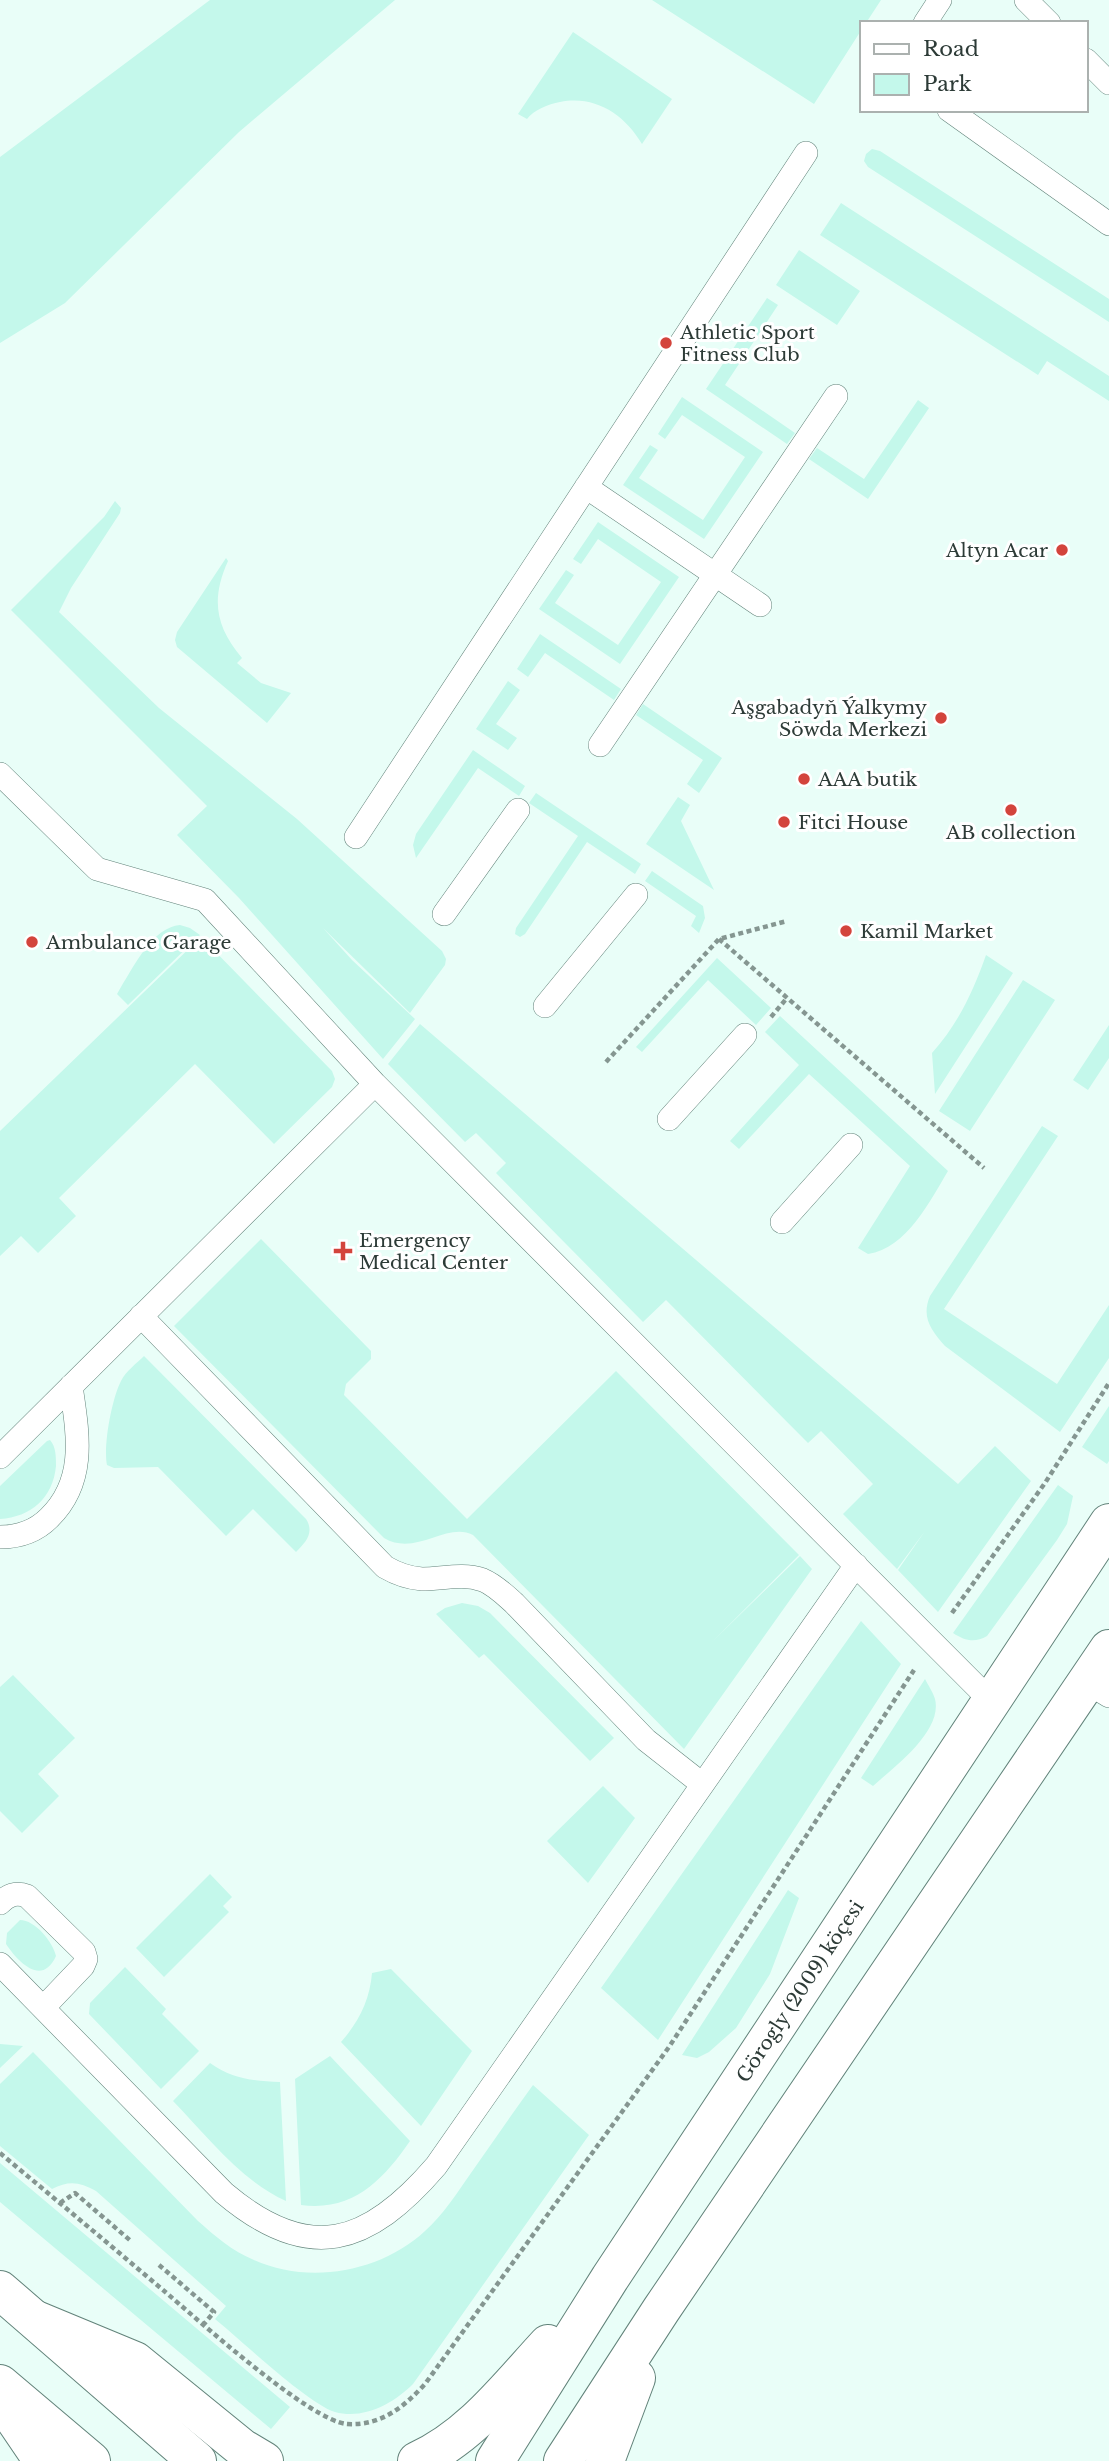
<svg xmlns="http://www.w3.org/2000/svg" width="1109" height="2461" viewBox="0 0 1109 2461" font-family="'Libre Baskerville',serif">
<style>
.green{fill:#c4f8eb}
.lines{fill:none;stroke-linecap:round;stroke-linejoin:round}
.service-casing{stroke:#62837a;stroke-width:24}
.secondary-casing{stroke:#62837a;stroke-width:40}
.path{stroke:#859691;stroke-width:4.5;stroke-dasharray:5 3.5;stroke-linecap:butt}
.service{stroke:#fff;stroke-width:23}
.secondary{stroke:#fff;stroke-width:38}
.poi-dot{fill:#d3443c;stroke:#fff;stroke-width:2.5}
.labels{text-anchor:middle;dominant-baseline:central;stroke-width:6;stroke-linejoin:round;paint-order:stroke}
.poi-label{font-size:19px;fill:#2d3b37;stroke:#fff;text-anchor:start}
.street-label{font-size:19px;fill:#2d3b37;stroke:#fff}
</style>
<rect width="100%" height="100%" fill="#e9fef8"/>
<path class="green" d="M 210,0 L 395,0 L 239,132 L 65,303 L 0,343 L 0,157 Z
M 652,0 L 881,0 L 866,23 L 862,23 L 862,29 L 814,104 Z
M 573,32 L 672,99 L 642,144 C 624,114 595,95 560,102 C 548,104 534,110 527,119 L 518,114 Z
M 872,149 L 880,151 L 1109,299 L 1109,322 L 868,167 L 864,161 L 866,154 Z
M 841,203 L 1109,376 L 1109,401 L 1047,361 L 1038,375 L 820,235 Z
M 799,250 L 860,291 L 837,325 L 776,285 Z
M 767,298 L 778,305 L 725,385 L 795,433 L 787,444 L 706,389 Z
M 682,397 L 763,452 L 704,539 L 623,485 L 650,445 L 658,450 L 639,478 L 703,520 L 745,457 L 682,415 L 665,439 L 658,434 Z
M 918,400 L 929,408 L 868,499 L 809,459 L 817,448 L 864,479 Z
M 115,501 L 121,508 L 120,513 L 71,588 L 59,612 L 159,708 L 297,819 L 442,951 L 446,959 L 445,965 L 410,1013 L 323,928 L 352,960 L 415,1019 L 383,1059 L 239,898 L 177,835 L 207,806 L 11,610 L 104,517 Z
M 598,522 L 679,577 L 620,664 L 539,609 L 566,570 L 574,575 L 555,603 L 618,645 L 661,582 L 598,539 L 581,564 L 573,559 Z
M 226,558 L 228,561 C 211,599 215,626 242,658 L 237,663 L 261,683 L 291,693 L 267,723 L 177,647 L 175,640 L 177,632 Z
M 540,634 L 621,689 L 614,700 L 545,653 L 528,677 L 517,669 Z
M 508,681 L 520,690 L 496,724 L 517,738 L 508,750 L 476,729 Z
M 643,704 L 722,758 L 699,793 L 687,784 L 703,760 L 636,715 Z
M 473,750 L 525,786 L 519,796 L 478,768 L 416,858 L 413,845 L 416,834 Z
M 536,793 L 641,864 L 635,874 L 587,842 L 525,934 L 520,937 L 515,934 L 516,928 L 578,836 L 529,803 Z
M 678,797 L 690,805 L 681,821 L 714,890 L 646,844 Z
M 652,871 L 703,906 L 705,918 L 699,933 L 691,926 L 696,916 L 645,881 Z
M 180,925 L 190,928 L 200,935 L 128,1005 L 117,994 L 121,987 C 134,966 153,927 180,925 Z
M 201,937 L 332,1071 L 335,1079 L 332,1087 L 274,1144 L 195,1064 L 59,1198 L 76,1216 L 38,1253 L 21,1236 L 0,1256 L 0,1131 Z
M 986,955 L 1013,973 L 935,1094 L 932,1053 C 958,1024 973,992 986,955 Z
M 717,958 L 771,1008 L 756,1025 L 708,980 L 642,1052 L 636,1047 Z
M 1023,980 L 1055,1000 L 970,1131 L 939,1111 Z
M 780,1016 L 948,1171 C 930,1201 907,1248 868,1254 L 858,1248 L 910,1166 L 809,1074 L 739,1149 L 730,1141 L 799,1065 L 765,1032 Z
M 420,1024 L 958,1484 L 995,1446 L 1031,1481 L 938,1612 L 898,1570 L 925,1531 L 897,1569 L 843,1514 L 873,1484 L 821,1431 L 808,1443 L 666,1300 L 643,1322 L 496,1173 L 506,1163 L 476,1133 L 465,1142 L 388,1064 Z
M 1109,1025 L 1109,1058 L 1088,1090 L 1073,1080 Z
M 1042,1126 L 1058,1136 L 944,1309 L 1057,1384 L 1109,1305 L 1109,1358 L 1060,1432 L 945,1346 C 931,1330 921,1317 930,1296 Z
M 261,1239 L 371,1351 L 371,1359 L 346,1384 L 344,1395 L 467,1519 L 616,1371 L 799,1555 L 712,1642 L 800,1556 L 812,1569 L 684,1749 L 473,1535 C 447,1521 416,1557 384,1538 L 174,1326 Z
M 144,1356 L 306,1519 C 315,1533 305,1543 296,1552 L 253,1509 L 226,1536 L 158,1467 L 114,1468 L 107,1465 C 103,1446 112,1398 121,1381 C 126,1371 137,1363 144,1356 Z
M 1109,1406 L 1109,1461 L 1107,1464 L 1082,1447 Z
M 50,1440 C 56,1447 56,1456 56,1466 C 53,1498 31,1517 0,1519 L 0,1486 L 47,1441 Z
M 1058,1485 L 1073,1496 L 1067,1524 L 1057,1540 L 987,1636 C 975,1643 965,1641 953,1633 Z
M 462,1603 L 478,1606 L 490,1613 L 614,1738 L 590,1761 L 484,1654 L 479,1658 L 436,1614 L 445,1608 Z
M 861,1621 L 901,1664 L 658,2040 L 601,1988 Z
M 13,1675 L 75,1738 L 38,1774 L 59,1796 L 22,1833 L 0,1811 L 0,1687 Z
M 925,1679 C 928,1685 933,1692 935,1699 C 943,1731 894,1767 873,1786 L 861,1778 Z
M 603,1786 L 635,1818 L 588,1883 L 547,1841 Z
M 210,1874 L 232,1897 L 223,1906 L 229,1912 L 164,1977 L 136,1948 Z
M 788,1890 L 799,1898 L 770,1974 L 736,2028 L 709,2052 L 697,2058 L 682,2055 Z
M 20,1920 C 35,1920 53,1942 56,1956 C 42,1987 18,1962 6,1944 L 7,1933 Z
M 125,1967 L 166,2009 L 162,2014 L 199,2051 L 161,2089 L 89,2014 L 90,2003 Z
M 391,1969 L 472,2051 L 421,2126 L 341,2042 C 359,2022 370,1999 372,1973 Z
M 0,2044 L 23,2046 L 0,2068 Z
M 33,2052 L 198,2221 C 215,2236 232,2251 254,2260 C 309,2285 381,2272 425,2231 C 443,2215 457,2193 471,2173 C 492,2143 512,2114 533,2085 L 589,2135 L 413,2384 C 394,2403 364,2420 335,2412 C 307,2403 241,2340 215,2319 L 226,2306 L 96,2191 C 80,2182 69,2180 52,2189 L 0,2146 L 0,2084 Z
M 330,2056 L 410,2141 C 383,2180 353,2212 301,2205 L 295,2079 Z
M 210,2063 C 232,2079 253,2081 280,2082 L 286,2201 C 241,2181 207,2136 173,2101 Z
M 0,2163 L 290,2407 L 271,2429 L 0,2202 Z"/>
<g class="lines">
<defs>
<path id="service" d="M 1026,0 L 1049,23
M 925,23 L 940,0
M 1086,60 L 1109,83
M 949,110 L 1109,224
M 586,487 L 760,605
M 600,745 L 836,396
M 0,774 L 97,869 L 205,900 L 375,1084 L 990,1700
M 356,837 L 806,153
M 444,914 L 518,810
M 545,1006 L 636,895
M 669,1119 L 745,1035
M 782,1222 L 851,1145
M 141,1316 L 385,1567 C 397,1574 408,1578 422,1579 C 443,1579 462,1573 483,1580 C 495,1585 505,1595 514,1603 L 646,1740 L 702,1784
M 0,1457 L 375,1084
M 0,1537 C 18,1537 36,1531 49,1518 C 87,1481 78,1434 71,1386
M 1086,1682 L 1109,1696
M 0,1903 C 8,1895 16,1892 27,1896 L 84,1952 L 86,1959 L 83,1966 L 43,2008
M 0,1964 L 224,2193 C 309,2265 368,2245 436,2166 L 856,1565"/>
<g id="secondary">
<path d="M 0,2290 L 197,2461"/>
<path d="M 36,2320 L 135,2361 L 242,2448 L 264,2461"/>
<path d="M 0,2384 L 91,2461"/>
<path d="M 5,2405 L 43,2461"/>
<path d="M 417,2461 C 471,2437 509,2386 548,2344"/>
<path id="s1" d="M 495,2461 L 610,2278 L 1109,1523"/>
<path d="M 563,2461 L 661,2310 L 1109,1649"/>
<path d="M 605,2461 L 636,2378"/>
</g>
</defs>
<use href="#service" class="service-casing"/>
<use href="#secondary" class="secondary-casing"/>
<path class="path" d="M 719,939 L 984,1168
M 771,1017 L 787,998
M 606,1062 L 719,939 L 787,921
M 952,1613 L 1045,1483 L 1109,1383
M 0,2153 C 55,2199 109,2244 163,2290 C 197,2319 310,2421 347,2424 C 381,2426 404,2407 425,2384 L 669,2047 L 914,1670
M 60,2203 L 75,2193 L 132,2242
M 159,2265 L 214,2312 L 204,2324"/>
<use href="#service" class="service"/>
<use href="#secondary" class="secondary"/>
</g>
<g class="poi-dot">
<circle cx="666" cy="343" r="7"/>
<circle cx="1062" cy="550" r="7"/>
<circle cx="941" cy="718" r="7"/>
<circle cx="804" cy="779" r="7"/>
<circle cx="1011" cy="810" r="7"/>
<circle cx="784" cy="822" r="7"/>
<circle cx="846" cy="931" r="7"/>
<circle cx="32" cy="942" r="7"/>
<path d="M339.5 1240.5h7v7h7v7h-7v7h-7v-7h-7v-7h7z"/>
</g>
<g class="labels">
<g class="poi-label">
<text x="680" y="332">Athletic Sport<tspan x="680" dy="22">Fitness Club</tspan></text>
<text x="1048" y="550" text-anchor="end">Altyn Acar</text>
<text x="927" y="707" text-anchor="end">Aşgabadyň Ýalkymy<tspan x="927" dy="22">Söwda Merkezi</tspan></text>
<text x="818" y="779">AAA butik</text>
<text x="798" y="822">Fitci House</text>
<text x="1011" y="832" text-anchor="middle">AB collection</text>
<text x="860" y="931">Kamil Market</text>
<text x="46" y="942">Ambulance Garage</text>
<text x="359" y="1240">Emergency<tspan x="359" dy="22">Medical Center</tspan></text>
</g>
<g class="street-label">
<text stroke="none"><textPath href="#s1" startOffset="560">Görogly (2009) köçesi</textPath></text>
</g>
</g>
<rect x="860" y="21" width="228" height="91" fill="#ffffff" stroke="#abb1af" stroke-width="2"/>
<rect x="874" y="44" width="35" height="10" fill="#ffffff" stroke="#abb1af" stroke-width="2"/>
<text x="923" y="56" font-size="21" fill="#2d3b37">Road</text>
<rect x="874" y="74" width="35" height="21" fill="#c4f8eb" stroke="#abb1af" stroke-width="2"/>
<text x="923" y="91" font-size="21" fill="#2d3b37">Park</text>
</svg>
